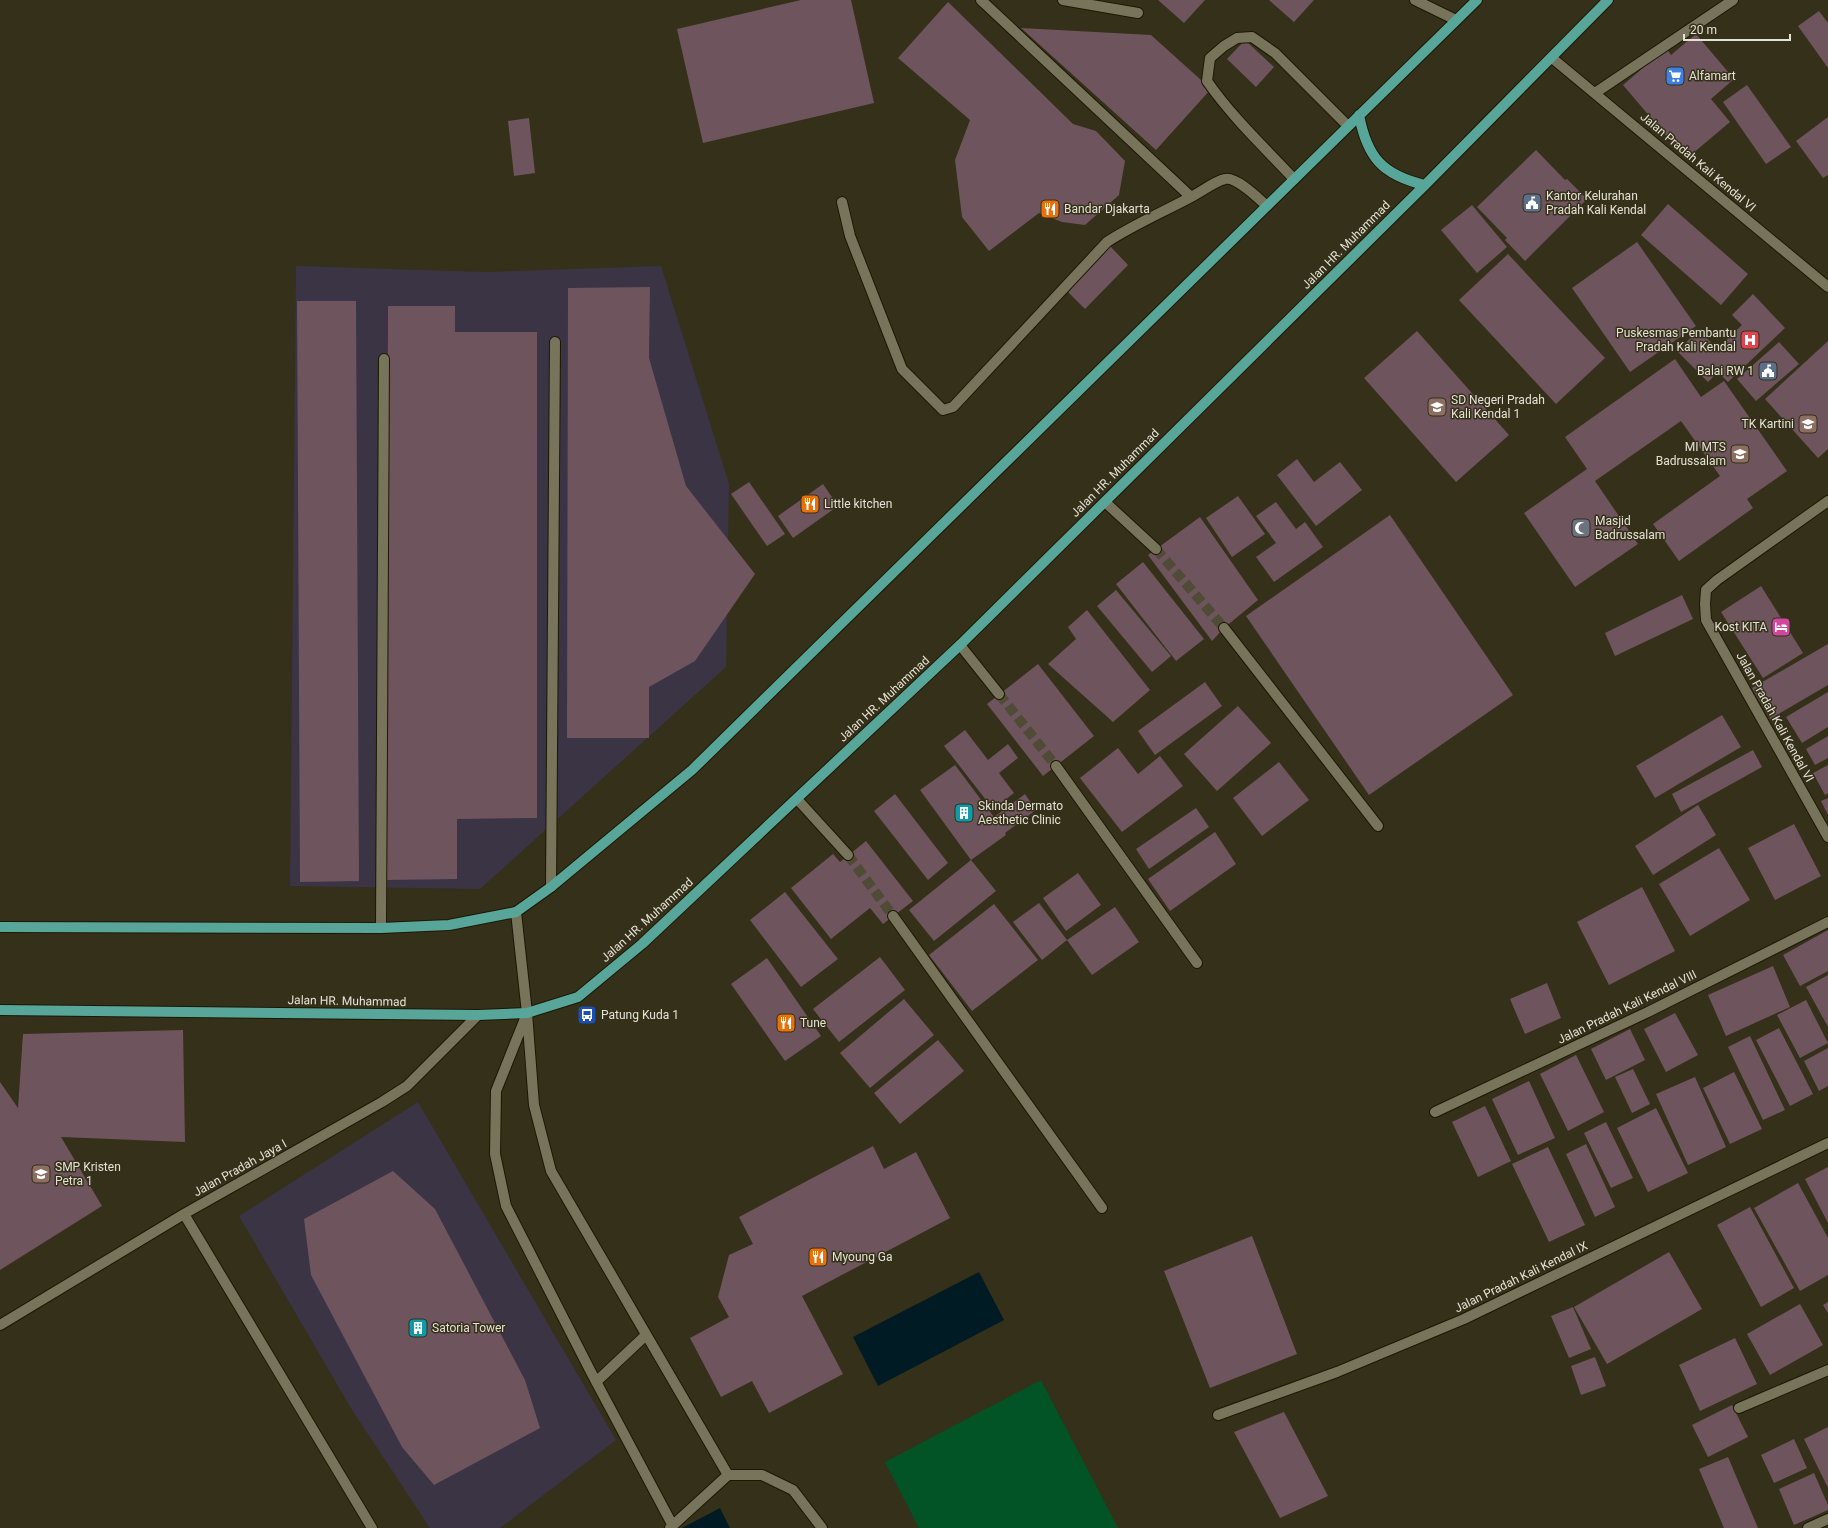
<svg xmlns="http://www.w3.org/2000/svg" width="1828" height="1528" viewBox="0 0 1828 1528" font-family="Roboto,sans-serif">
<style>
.commercial{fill:#3a3445}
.garden{fill:#025326}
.water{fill:#001b24}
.building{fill:#6e545c}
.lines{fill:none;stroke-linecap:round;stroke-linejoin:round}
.minor-tunnel{stroke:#4f4b36;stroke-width:10;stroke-dasharray:10 5;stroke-linecap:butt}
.minor-casing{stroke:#1c1803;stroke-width:12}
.major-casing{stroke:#1c1803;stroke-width:12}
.minor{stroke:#78745b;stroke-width:10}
.major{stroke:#58a599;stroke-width:10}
.labels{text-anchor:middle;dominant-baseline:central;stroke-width:3;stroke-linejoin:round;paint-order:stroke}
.poi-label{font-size:12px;fill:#e4e2d4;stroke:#35301a;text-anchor:start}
.street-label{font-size:12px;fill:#e4e2d4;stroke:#35301a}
</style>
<rect width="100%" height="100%" fill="#35301a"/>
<path class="commercial" d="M 296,266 L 486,272 L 661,266 L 729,484 L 726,667 L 480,889 L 290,886 Z
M 418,1102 L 616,1440 L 500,1528 L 430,1528 L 352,1410 L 239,1216 Z"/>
<path class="garden" d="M 1041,1380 L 1118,1528 L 919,1528 L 885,1462 Z"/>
<path class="water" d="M 979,1272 L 1004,1320 L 878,1386 L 853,1337 Z
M 720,1508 L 730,1528 L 682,1528 Z"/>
<path class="building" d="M 801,0 L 851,0 L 874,103 L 703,143 L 677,29 Z
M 1158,0 L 1205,0 L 1184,23 Z
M 1269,0 L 1314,0 L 1294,22 Z
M 948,2 L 1073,124 L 1096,131 L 1125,161 L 1119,195 L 1085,225 L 1062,222 L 1039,213 L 989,251 L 962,217 L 955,160 L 970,120 L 898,58 Z
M 1819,11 L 1828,23 L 1828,68 L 1798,26 Z
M 1021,28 L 1151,35 L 1211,89 L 1156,150 Z
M 1696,34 L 1734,79 L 1711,99 L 1730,122 L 1686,159 L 1623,85 L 1666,48 L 1671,55 Z
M 1245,40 L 1274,67 L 1256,87 L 1227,59 Z
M 1747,85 L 1791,147 L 1766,164 L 1723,102 Z
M 1828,117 L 1828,175 L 1823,178 L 1796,141 Z
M 529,118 L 535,173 L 514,176 L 508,121 Z
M 1536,150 L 1565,180 L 1567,179 L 1587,199 L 1525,261 L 1505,240 L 1507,238 L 1477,207 Z
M 1668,204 L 1748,274 L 1721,305 L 1641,235 Z
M 1472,205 L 1507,247 L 1477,273 L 1441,230 Z
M 1637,242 L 1696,326 L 1630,372 L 1572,288 Z
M 1110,246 L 1128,265 L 1085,309 L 1067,291 Z
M 1508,254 L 1605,358 L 1556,404 L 1459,300 Z
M 650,287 L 649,358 L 686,486 L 755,574 L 695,661 L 649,687 L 649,738 L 567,738 L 568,288 Z
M 1753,294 L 1785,328 L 1728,382 L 1718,372 L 1708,382 L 1677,351 L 1699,330 L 1717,349 L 1742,325 L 1732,315 Z
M 297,301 L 356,301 L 359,881 L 300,882 Z
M 388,306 L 455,306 L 455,332 L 537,332 L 537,818 L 457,819 L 457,879 L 387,880 Z
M 1417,331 L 1509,435 L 1456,482 L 1364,378 Z
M 1828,341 L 1828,449 L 1818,458 L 1765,399 Z
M 1779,342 L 1799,364 L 1756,401 L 1737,379 Z
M 1675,359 L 1701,397 L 1724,381 L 1787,471 L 1747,499 L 1753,508 L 1679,561 L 1653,524 L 1720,476 L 1681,421 L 1595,481 L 1638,544 L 1575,587 L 1524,513 L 1587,469 L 1565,437 Z
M 1297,459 L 1314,482 L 1340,462 L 1362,490 L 1316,526 L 1277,475 Z
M 749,482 L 785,534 L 767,546 L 731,494 Z
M 823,484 L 838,506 L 793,538 L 778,516 Z
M 1238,496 L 1265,534 L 1232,557 L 1206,518 Z
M 1276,502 L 1296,529 L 1305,522 L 1323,547 L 1274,582 L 1256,557 L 1276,543 L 1256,516 Z
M 1390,515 L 1513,695 L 1369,795 L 1246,616 Z
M 1200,517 L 1258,600 L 1224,628 L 1212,641 L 1148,555 Z
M 1143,562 L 1204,639 L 1176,661 L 1116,584 Z
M 1761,586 L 1803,653 L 1763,678 L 1721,612 Z
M 1116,590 L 1171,656 L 1152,672 L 1097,606 Z
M 1682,595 L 1693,619 L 1615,656 L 1605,633 Z
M 1087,610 L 1150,690 L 1113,722 L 1048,664 L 1076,639 L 1068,627 Z
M 1828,644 L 1828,685 L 1770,719 L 1752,688 Z
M 1038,664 L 1094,736 L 1043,776 L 987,704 Z
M 1205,682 L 1222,706 L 1155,755 L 1138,731 Z
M 1828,692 L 1828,727 L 1802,743 L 1786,717 Z
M 1238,706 L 1271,743 L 1217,791 L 1184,754 Z
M 1722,715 L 1741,747 L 1655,798 L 1636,766 Z
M 965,730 L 988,760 L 1008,744 L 1018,758 L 999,773 L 1014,793 L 993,809 L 944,746 Z
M 1828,736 L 1828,758 L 1815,765 L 1806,749 Z
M 1118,748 L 1138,774 L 1160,756 L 1183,786 L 1122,832 L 1080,778 Z
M 1753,750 L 1762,767 L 1681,812 L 1672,794 Z
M 1279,762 L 1309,800 L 1262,836 L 1233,798 Z
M 955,765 L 994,817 L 1025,794 L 1036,810 L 1005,833 L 1006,835 L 971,860 L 996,891 L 934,941 L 909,910 L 971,860 L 920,790 Z
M 1828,765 L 1828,793 L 1825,795 L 1813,773 Z
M 895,794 L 948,863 L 928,880 L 874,811 Z
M 1828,798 L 1828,815 L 1821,801 Z
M 1698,805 L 1716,835 L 1653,875 L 1635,846 Z
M 1196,808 L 1209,827 L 1149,869 L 1136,849 Z
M 1794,824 L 1821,876 L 1775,900 L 1748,848 Z
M 1215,832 L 1236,864 L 1170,911 L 1148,879 Z
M 866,841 L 913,901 L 883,924 L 870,908 L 831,939 L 791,888 L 833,854 L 840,862 Z
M 1719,848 L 1750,900 L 1690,936 L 1659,884 Z
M 1078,873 L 1101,905 L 1066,931 L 1043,898 Z
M 1642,887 L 1675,951 L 1609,985 L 1577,922 Z
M 785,892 L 838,959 L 801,987 L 750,920 Z
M 1039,903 L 1067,940 L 1115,907 L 1139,942 L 1092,975 L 1067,940 L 1042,960 L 1013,922 Z
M 994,904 L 1038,960 L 972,1011 L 929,955 Z
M 1828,930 L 1828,971 L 1800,986 L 1783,955 Z
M 880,957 L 905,990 L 839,1042 L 813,1009 Z
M 767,958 L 821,1036 L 785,1061 L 731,984 Z
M 1773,966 L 1790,1007 L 1726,1036 L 1708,995 Z
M 1828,975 L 1828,1027 L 1806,987 Z
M 1547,983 L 1561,1018 L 1525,1034 L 1510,999 Z
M 904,999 L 934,1035 L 870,1088 L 840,1053 Z
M 1806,1000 L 1828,1043 L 1800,1058 L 1777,1015 Z
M 1675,1013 L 1698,1055 L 1666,1072 L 1644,1029 Z
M 1779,1028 L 1813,1094 L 1790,1106 L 1756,1040 Z
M 1630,1029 L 1645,1060 L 1606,1080 L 1591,1049 Z
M 183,1030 L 185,1142 L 61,1137 L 102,1206 L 0,1270 L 0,1082 L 18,1108 L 23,1034 Z
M 1750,1036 L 1785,1110 L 1763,1120 L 1728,1047 Z
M 938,1040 L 964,1071 L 900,1124 L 874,1093 Z
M 1828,1048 L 1828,1086 L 1819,1091 L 1804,1061 Z
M 1576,1055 L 1604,1112 L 1568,1131 L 1540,1074 Z
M 1633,1069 L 1650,1104 L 1632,1113 L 1615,1077 Z
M 1734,1072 L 1762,1129 L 1730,1144 L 1703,1088 Z
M 1695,1077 L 1726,1147 L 1688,1165 L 1656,1094 Z
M 1529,1081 L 1555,1138 L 1518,1155 L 1492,1099 Z
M 1485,1106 L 1511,1161 L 1478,1177 L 1452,1122 Z
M 1656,1108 L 1688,1173 L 1648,1192 L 1617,1128 Z
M 1606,1122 L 1633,1178 L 1611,1188 L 1584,1133 Z
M 1586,1144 L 1615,1207 L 1595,1217 L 1566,1154 Z
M 873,1146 L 884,1169 L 916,1152 L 950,1218 L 802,1296 L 843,1374 L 769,1413 L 752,1381 L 721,1397 L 690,1338 L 729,1317 L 718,1297 L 729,1255 L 753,1244 L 739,1217 Z
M 1548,1147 L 1585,1225 L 1549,1242 L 1512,1164 Z
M 1828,1167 L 1828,1223 L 1805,1179 Z
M 393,1171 L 435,1209 L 525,1380 L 540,1428 L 434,1485 L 402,1447 L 311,1275 L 304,1219 Z
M 1798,1183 L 1828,1238 L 1828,1275 L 1800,1291 L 1754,1208 Z
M 1750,1207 L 1794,1288 L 1761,1307 L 1717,1225 Z
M 1252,1236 L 1297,1354 L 1210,1388 L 1164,1271 Z
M 1669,1252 L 1702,1309 L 1607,1364 L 1574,1307 Z
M 1828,1302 L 1828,1313 L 1823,1305 Z
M 1800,1304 L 1823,1345 L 1770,1375 L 1747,1334 Z
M 1573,1307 L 1591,1349 L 1569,1358 L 1551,1316 Z
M 1735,1338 L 1757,1384 L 1700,1411 L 1679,1365 Z
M 1595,1357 L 1606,1386 L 1581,1395 L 1571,1366 Z
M 1732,1405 L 1748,1437 L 1708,1457 L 1692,1425 Z
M 1284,1412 L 1328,1496 L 1280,1518 L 1234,1432 Z
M 1828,1427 L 1828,1488 L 1804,1439 Z
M 1794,1439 L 1807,1468 L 1774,1483 L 1761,1455 Z
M 1728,1457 L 1758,1528 L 1724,1528 L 1699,1469 Z
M 1814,1473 L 1828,1505 L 1828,1510 L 1794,1525 L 1779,1489 Z"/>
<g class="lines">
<path class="minor-tunnel" d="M 1156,549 L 1224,628
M 999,694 L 1056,766
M 848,855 L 893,916"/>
<defs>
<path id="minor" d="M 981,0 L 1191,197 C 1201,192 1215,181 1225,179 C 1236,176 1259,199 1267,206
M 1063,0 L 1138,13
M 1415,0 L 1456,20
M 1552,58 L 1828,287
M 1595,93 L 1733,0
M 1294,179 C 1264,147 1232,117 1207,81 L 1210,58 L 1224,46 L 1237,38 L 1252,37 L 1275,53 L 1348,126
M 842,202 L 850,236 L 902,369 L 943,410 L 953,407 L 1107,242 C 1133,225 1163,212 1191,197
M 1828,501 L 1717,580 L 1706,590 L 1705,604 L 1706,620 L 1828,837
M 1105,502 L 1156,549
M 1224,628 L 1378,826
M 960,645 L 999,694
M 1056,766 L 1197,963
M 797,799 L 848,855
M 551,887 L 555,342
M 516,912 L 527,1013 L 534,1105 L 551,1171 L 728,1475
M 893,916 L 1102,1208
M 381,928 L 384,359
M 526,1016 L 496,1091 L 495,1154 L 506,1206 L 592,1374 L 673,1526
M 1435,1112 L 1648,1012 L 1828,922
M 184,1214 L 372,1528
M 0,1325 L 184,1214 L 382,1102 L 407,1086 L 478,1015
M 596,1382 L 646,1335
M 1739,1408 L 1828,1370
M 1218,1415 L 1337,1372 L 1464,1319 L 1828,1143
M 670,1528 L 728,1475 L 762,1475 L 793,1490 L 822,1528
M 1808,1528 L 1828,1519"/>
<path id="major" d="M 1359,115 C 1367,157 1382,175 1425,185
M 0,927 L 381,928 L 449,925 L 516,912 L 551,887 L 692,770 L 1477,0
M 0,1010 L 478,1015 L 527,1013 L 578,997 L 642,944 L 960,645 L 1425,185 L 1608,0"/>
</defs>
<use href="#minor" class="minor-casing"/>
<use href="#major" class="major-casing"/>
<use href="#minor" class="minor"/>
<use href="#major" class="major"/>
</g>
<defs>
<symbol id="supermarket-square" viewBox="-11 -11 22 22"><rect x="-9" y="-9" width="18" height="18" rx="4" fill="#3f7fe0" stroke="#35301a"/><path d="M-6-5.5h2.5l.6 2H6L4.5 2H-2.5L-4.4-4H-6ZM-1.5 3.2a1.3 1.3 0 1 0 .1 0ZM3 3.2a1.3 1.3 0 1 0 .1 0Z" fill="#fff"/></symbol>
<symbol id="civic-square" viewBox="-11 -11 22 22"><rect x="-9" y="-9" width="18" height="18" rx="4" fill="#5c6f8a" stroke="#35301a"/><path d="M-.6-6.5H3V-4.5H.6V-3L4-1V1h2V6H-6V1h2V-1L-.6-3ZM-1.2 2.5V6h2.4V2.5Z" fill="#fff"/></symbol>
<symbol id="restaurant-square" viewBox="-11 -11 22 22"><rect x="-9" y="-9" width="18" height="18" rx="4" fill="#e8710a" stroke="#35301a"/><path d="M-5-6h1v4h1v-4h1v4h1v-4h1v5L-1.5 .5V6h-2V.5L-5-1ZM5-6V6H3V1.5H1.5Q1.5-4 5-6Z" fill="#fff"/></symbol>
<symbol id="hospital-square" viewBox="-11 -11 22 22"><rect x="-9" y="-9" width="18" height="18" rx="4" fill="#e0444e" stroke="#35301a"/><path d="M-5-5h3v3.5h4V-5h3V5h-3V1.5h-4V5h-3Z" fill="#fff"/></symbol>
<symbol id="school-square" viewBox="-11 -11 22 22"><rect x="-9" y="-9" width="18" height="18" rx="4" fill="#8d6e63" stroke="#35301a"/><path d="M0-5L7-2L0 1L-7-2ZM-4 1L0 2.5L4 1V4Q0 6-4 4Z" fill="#fff"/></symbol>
<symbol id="mosque-square" viewBox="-11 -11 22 22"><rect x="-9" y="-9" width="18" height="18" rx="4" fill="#6b7280" stroke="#35301a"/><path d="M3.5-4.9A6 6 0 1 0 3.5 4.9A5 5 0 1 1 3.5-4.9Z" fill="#fff"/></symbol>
<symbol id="hotel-square" viewBox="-11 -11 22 22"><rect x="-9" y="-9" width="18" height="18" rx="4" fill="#d1479c" stroke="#35301a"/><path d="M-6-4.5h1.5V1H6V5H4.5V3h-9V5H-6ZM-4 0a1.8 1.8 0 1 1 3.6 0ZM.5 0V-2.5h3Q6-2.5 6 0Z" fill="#fff"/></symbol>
<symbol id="building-square" viewBox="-11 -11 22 22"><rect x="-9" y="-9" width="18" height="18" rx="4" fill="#0f9aa8" stroke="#35301a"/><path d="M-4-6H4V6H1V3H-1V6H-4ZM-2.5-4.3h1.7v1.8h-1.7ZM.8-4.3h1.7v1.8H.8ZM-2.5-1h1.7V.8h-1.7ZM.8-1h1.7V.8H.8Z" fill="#fff"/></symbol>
<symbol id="bus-square" viewBox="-11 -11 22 22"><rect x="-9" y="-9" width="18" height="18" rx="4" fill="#1a4fb4" stroke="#35301a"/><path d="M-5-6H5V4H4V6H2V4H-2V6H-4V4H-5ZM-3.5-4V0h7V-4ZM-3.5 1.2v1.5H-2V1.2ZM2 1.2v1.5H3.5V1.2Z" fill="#fff"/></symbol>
</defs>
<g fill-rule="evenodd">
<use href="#supermarket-square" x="1664" y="65" width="22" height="22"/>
<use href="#civic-square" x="1521" y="192" width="22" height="22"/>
<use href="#restaurant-square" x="1039" y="198" width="22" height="22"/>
<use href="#hospital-square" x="1739" y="329" width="22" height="22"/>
<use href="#civic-square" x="1757" y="360" width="22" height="22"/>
<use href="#school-square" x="1426" y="396" width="22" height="22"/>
<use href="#school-square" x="1797" y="413" width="22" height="22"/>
<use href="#school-square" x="1729" y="443" width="22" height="22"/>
<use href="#restaurant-square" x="799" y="493" width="22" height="22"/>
<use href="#mosque-square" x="1570" y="517" width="22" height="22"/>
<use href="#hotel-square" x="1770" y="616" width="22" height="22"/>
<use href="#building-square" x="953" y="802" width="22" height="22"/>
<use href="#bus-square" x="576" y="1004" width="22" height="22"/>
<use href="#restaurant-square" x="775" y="1012" width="22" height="22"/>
<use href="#school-square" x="30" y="1163" width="22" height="22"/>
<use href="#restaurant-square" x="807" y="1246" width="22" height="22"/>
<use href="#building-square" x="407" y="1317" width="22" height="22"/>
</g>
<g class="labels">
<g class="poi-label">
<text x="1689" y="76">Alfamart</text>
<text x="1546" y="196">Kantor Kelurahan<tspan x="1546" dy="14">Pradah Kali Kendal</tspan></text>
<text x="1064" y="209">Bandar Djakarta</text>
<text x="1736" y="333" text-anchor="end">Puskesmas Pembantu<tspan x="1736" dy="14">Pradah Kali Kendal</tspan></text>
<text x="1754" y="371" text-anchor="end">Balai RW 1</text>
<text x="1451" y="400">SD Negeri Pradah<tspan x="1451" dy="14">Kali Kendal 1</tspan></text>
<text x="1794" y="424" text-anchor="end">TK Kartini</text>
<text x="1726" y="447" text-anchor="end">MI MTS<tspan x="1726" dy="14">Badrussalam</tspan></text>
<text x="824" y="504">Little kitchen</text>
<text x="1595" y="521">Masjid<tspan x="1595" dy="14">Badrussalam</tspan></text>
<text x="1767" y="627" text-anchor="end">Kost KITA</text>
<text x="978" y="806">Skinda Dermato<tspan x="978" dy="14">Aesthetic Clinic</tspan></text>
<text x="601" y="1015">Patung Kuda 1</text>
<text x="800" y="1023">Tune</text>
<text x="55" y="1167">SMP Kristen<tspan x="55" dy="14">Petra 1</tspan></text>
<text x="832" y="1257">Myoung Ga</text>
<text x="432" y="1328">Satoria Tower</text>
</g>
<g class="street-label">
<text transform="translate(1698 162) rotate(40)">Jalan Pradah Kali Kendal VI</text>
<text transform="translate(1346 245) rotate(-45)">Jalan HR. Muhammad</text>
<text transform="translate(1115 473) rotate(-45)">Jalan HR. Muhammad</text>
<text transform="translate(884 699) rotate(-43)">Jalan HR. Muhammad</text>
<text transform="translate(1775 717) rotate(61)">Jalan Pradah Kali Kendal VI</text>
<text transform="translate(647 920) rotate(-42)">Jalan HR. Muhammad</text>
<text transform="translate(347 1001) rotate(1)">Jalan HR. Muhammad</text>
<text transform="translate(1627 1007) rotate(-26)">Jalan Pradah Kali Kendal VIII</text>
<text transform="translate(240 1168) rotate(-29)">Jalan Pradah Jaya I</text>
<text transform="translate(1521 1277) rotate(-26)">Jalan Pradah Kali Kendal IX</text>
</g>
</g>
<path d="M1684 34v6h106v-6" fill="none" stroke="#e4e2d4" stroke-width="2"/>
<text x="1690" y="34" font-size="12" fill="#e4e2d4" stroke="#35301a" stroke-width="3" paint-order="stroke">20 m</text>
</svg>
